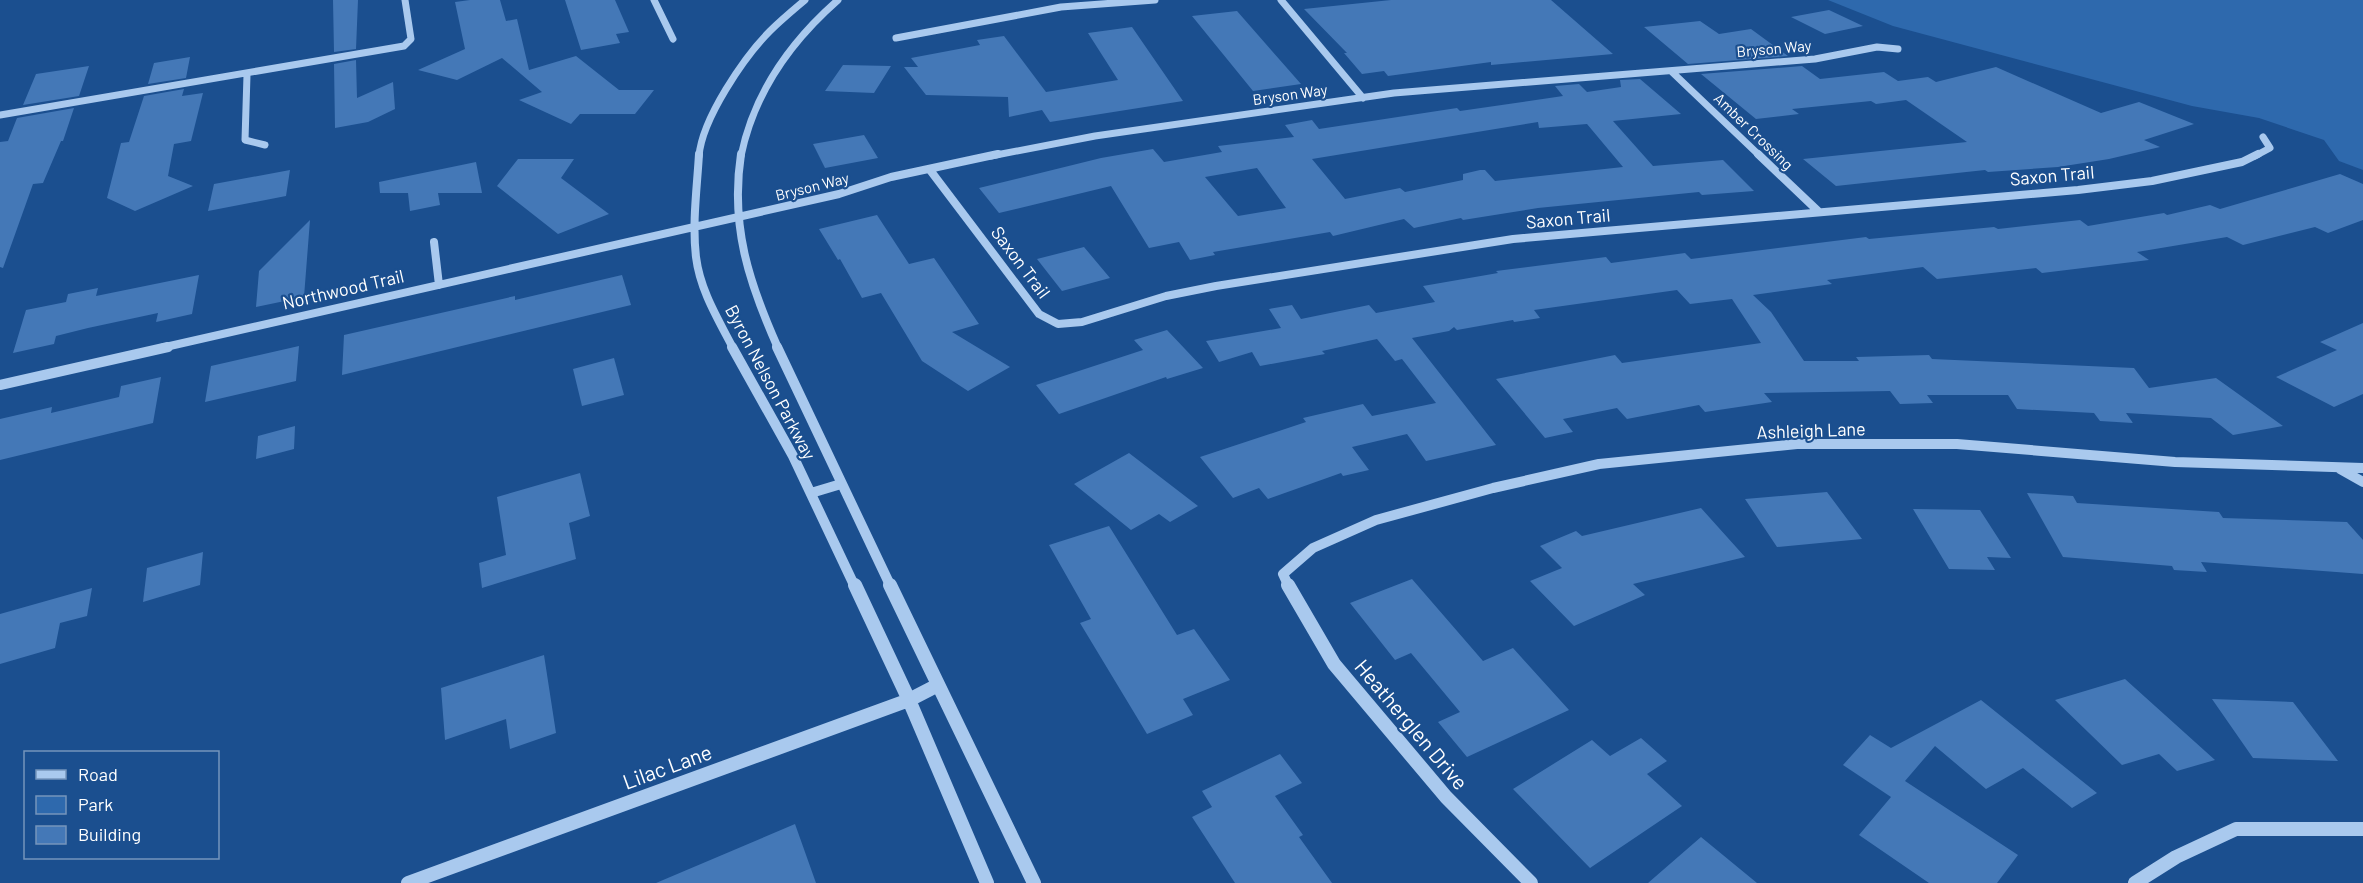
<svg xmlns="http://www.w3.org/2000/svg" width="2363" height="883" viewBox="0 0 2363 883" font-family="Barlow,sans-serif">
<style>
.green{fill:#2e69ad}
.building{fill:#4478b7;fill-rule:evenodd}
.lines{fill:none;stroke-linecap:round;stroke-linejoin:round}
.minor-far3{stroke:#a9c9ee;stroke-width:7}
.minor-far2{stroke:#a9c9ee;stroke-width:8}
.minor-far1{stroke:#a9c9ee;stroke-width:10}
.minor{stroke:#a9c9ee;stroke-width:14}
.labels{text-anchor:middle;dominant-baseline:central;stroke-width:4.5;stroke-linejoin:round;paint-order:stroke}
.far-street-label{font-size:15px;fill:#fff;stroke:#1b4f8f}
.street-label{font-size:18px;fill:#fff;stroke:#1b4f8f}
.near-street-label{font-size:21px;fill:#fff;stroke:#1b4f8f}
</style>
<rect width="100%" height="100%" fill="#1b4f8f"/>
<path class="green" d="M 1828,0 L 2363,0 L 2363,170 L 2339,161 L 2324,140 L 2259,118 L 2192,106 L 1893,26 Z"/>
<path class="building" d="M 333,0 L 358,0 L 356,49 L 334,52 Z
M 470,0 L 500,0 L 506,21 L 517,19 L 529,70 L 576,56 L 619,90 L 654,90 L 635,114 L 580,114 L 571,124 L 519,100 L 542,92 L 502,58 L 457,80 L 418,70 L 465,49 L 455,2 Z
M 565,0 L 615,0 L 629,32 L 616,34 L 620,43 L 581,50 Z
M 1391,0 L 1551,0 L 1613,54 L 1491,65 L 1491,62 L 1388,76 L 1384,71 L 1362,74 L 1344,53 L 1347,53 L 1304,9 Z
M 1829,10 L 1863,26 L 1825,34 L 1791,17 Z
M 1237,11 L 1301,84 L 1253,91 L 1192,16 Z
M 1700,21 L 1719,34 L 1751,29 L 1788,56 L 1688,64 L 1644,27 Z
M 1132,27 L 1183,101 L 1050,122 L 1042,110 L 1009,117 L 1008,97 L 926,95 L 904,67 L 918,67 L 911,58 L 980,45 L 977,40 L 1004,36 L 1046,92 L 1118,80 L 1088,33 Z
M 190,57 L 186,78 L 148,84 L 154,63 Z
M 356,60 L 357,98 L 393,82 L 395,109 L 368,122 L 335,128 L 334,64 Z
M 843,65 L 891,66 L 874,93 L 825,91 Z
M 89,66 L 79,96 L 23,105 L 36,74 Z
M 1802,66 L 1820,79 L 1884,72 L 1898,81 L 1928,77 L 1936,82 L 1996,67 L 2101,113 L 2139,102 L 2194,124 L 2144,140 L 2160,147 L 2109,159 L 2058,167 L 1988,172 L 1985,170 L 1836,186 L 1803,159 L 1967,142 L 1906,100 L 1876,104 L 1871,101 L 1792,109 L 1799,114 L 1756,119 L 1701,74 Z
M 1640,79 L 1681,114 L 1613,121 L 1653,166 L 1723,160 L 1754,191 L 1702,195 L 1699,192 L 1538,208 L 1463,220 L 1461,218 L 1414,228 L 1404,219 L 1333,236 L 1330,232 L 1213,252 L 1215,255 L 1190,260 L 1179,242 L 1149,248 L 1111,186 L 999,213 L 979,188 L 1101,158 L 1153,149 L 1164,162 L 1222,152 L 1218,146 L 1294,137 L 1285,125 L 1312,120 L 1319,129 L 1457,108 L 1460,111 L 1563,96 L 1555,86 L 1579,84 L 1587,92 L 1621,87 L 1620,80 ZM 1538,122 L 1539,128 L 1587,124 L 1623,167 L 1495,181 L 1485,170 L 1480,170 L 1463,174 L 1463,180 L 1405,192 L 1400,188 L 1345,199 L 1312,159 ZM 1257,168 L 1286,208 L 1238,216 L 1205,177 Z
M 184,89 L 182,96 L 203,93 L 191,141 L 174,144 L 168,176 L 193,186 L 135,211 L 107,198 L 121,143 L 129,142 L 144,96 Z
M 74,108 L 63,141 L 61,141 L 43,183 L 33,184 L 3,268 L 0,267 L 0,142 L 8,141 L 17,118 Z
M 864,135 L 878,158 L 825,168 L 813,144 Z
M 518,159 L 574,159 L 561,178 L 609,214 L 558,234 L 497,186 Z
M 476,162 L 482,193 L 438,193 L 440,205 L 410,211 L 408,193 L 380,193 L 379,182 Z
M 290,170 L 286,196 L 208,211 L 214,184 Z
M 2340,174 L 2363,184 L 2363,220 L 2328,233 L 2315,227 L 2243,245 L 2227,237 L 2137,252 L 2149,260 L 2042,273 L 2036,268 L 1937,279 L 1923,267 L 1827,280 L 1832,284 L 1753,295 L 1771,312 L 1804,361 L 1859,361 L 1856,357 L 1929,355 L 1932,359 L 2134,368 L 2149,388 L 2216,378 L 2283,426 L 2233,435 L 2211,418 L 2126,413 L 2133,423 L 2100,421 L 2094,413 L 2017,409 L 2008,395 L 1927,395 L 1933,403 L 1900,404 L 1890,391 L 1764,393 L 1772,402 L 1705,412 L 1699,405 L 1627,419 L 1617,408 L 1563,419 L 1573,432 L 1545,438 L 1496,379 L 1615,355 L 1622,363 L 1761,343 L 1732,299 L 1690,304 L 1677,290 L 1534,310 L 1540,318 L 1514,322 L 1513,320 L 1457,330 L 1454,327 L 1449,331 L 1412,338 L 1496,445 L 1426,461 L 1407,434 L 1352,447 L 1369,470 L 1343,476 L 1341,473 L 1268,499 L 1259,488 L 1233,498 L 1200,457 L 1306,422 L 1303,418 L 1363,404 L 1372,416 L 1436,403 L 1402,359 L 1395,361 L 1377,339 L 1322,351 L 1325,354 L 1260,366 L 1252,352 L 1219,362 L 1206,341 L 1281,328 L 1269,309 L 1292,305 L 1301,319 L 1369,305 L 1376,313 L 1435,302 L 1423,286 L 1498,273 L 1496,271 L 1606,257 L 1611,263 L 1685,253 L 1691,259 L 1866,237 L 1869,239 L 1994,227 L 1998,229 L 2080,220 L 2088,226 L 2164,213 L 2167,215 L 2210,205 L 2220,209 Z
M 877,215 L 909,264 L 934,258 L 979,324 L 952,332 L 1010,367 L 968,391 L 922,361 L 881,293 L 862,298 L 840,259 L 838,260 L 819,229 Z
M 310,220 L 304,297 L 256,307 L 259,271 Z
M 1084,247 L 1110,278 L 1062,291 L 1037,259 Z
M 199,275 L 192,314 L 156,322 L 158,313 L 88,328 L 56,336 L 54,344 L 13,353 L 26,310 L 66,302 L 68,294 L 98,288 L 96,296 Z
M 622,275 L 631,305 L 342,375 L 344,335 L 515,296 L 515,300 Z
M 2363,323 L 2363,394 L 2334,407 L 2276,377 L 2337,350 L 2320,342 Z
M 1167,330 L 1203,368 L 1167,379 L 1166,377 L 1059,414 L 1036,385 L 1143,350 L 1134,340 Z
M 299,346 L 296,381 L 205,402 L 211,366 Z
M 614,358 L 624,395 L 582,406 L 573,369 Z
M 161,377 L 153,423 L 0,460 L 0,419 L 52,407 L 51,413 L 119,397 L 121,386 Z
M 295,426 L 294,449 L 256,459 L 258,436 Z
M 1129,453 L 1198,506 L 1170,522 L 1159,514 L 1131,530 L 1074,484 Z
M 580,473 L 590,516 L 569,523 L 576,559 L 482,588 L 479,563 L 506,555 L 497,497 Z
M 1827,492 L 1862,539 L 1777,547 L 1745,499 Z
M 2027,493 L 2073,496 L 2077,503 L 2219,512 L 2223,518 L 2347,522 L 2363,540 L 2363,574 L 2201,562 L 2207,572 L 2174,570 L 2172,566 L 2063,557 Z
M 1701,508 L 1745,557 L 1633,584 L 1645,595 L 1574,626 L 1530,581 L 1562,568 L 1540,546 L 1576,531 L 1582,536 Z
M 1913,509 L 1980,510 L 2011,558 L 1987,557 L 1995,570 L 1949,569 Z
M 1109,526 L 1177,635 L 1194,629 L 1230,680 L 1183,699 L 1193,715 L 1147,734 L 1080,623 L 1091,619 L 1049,545 Z
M 203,552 L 200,585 L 143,602 L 147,568 Z
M 1412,579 L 1483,661 L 1513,648 L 1569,710 L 1467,757 L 1438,722 L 1460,712 L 1411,653 L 1395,660 L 1350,603 Z
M 92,588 L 87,616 L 60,623 L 55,648 L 0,664 L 0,614 Z
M 544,655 L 556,733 L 510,749 L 506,719 L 445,740 L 441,688 Z
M 2125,679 L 2215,760 L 2177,771 L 2159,754 L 2122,765 L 2055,700 Z
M 2212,699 L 2293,702 L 2338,761 L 2253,758 Z
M 1981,700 L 2097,793 L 2072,808 L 2023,768 L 1986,789 L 1935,746 L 1905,781 L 2018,855 L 1997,883 L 1929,883 L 1859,835 L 1891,797 L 1843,765 L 1870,735 L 1891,748 Z
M 1641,738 L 1667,761 L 1647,774 L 1682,806 L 1590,868 L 1513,789 L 1592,740 L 1610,756 Z
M 1280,754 L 1302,783 L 1275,796 L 1303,835 L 1299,837 L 1332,883 L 1235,883 L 1192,817 L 1212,807 L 1202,791 Z
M 795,824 L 816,883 L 656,883 Z
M 1701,837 L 1757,883 L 1648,883 Z"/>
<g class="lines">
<path class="minor-far3" d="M 654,0 L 673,39
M 1281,0 L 1363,98
M 896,38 L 1061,7 L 1155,0
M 1671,71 L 1760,156
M 247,75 L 245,140 L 265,145
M 0,115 L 404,46 L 411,39 L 405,0
M 699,156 C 702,119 744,57 770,31 C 781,20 793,10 805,0
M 741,156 C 754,93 790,42 838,0
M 991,156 L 1095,136 L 1394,93 L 1815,59 L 1877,47 L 1898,49
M 2255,156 L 2270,148 L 2263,137"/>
<path class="minor-far2" d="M 699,154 C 697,188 692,223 696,257 C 700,290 718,319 733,348
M 741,154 C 730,226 749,283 778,348
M 1758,154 L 1818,211
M 930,170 L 1039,314 L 1058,324 L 1082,322 L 1166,296 L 1216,286 L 1513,239 L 2078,190 L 2152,181 L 2242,162 L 2258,154
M 434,242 L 439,285
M 161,348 L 839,194 L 891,177 L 998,154"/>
<path class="minor-far1" d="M 732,347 L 793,456 L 855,587
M 777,347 L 891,587
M 0,385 L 168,347
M 2340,469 L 2363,482
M 811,493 L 841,484
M 1289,587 L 1283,574 L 1313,548 L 1376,520 L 1493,488 L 1599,464 L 1797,444 L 1957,444 L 2175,462 L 2363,468"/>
<path class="minor" d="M 855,585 L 909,700 L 987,883
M 890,585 L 1034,883
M 1288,585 L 1334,664 L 1446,797 L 1531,883
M 408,883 L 909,700 L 938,685
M 2135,883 L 2176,857 L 2236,829 L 2363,829"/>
</g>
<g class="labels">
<g class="far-street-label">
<text transform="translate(1774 48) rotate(-5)">Bryson Way</text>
<text transform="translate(1290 94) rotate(-8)">Bryson Way</text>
<text transform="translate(1754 131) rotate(44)">Amber Crossing</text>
<text transform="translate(812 186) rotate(-14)">Bryson Way</text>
</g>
<g class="street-label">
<text transform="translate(2052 175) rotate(-5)">Saxon Trail</text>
<text transform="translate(1568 218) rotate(-5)">Saxon Trail</text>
<text transform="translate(1021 262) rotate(53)">Saxon Trail</text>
<text transform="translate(343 289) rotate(-13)">Northwood Trail</text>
<text transform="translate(771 382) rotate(62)">Byron Nelson Parkway</text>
<text transform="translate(1811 430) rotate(-2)">Ashleigh Lane</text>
</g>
<g class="near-street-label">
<text transform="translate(1412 724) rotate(50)">Heatherglen Drive</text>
<text transform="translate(667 766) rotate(-20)">Lilac Lane</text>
</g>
</g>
<rect x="24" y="751" width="195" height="108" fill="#1b4f8f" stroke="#7695bc" stroke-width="1.5"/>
<rect x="36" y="770" width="30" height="9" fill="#a9c9ee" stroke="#7695bc" stroke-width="1.5"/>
<text x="78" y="781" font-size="18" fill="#ffffff">Road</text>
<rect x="36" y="796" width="30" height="18" fill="#2e69ad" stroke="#7695bc" stroke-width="1.5"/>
<text x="78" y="811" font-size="18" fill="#ffffff">Park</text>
<rect x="36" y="826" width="30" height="18" fill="#4478b7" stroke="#7695bc" stroke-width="1.5"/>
<text x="78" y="841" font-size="18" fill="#ffffff">Building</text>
</svg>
